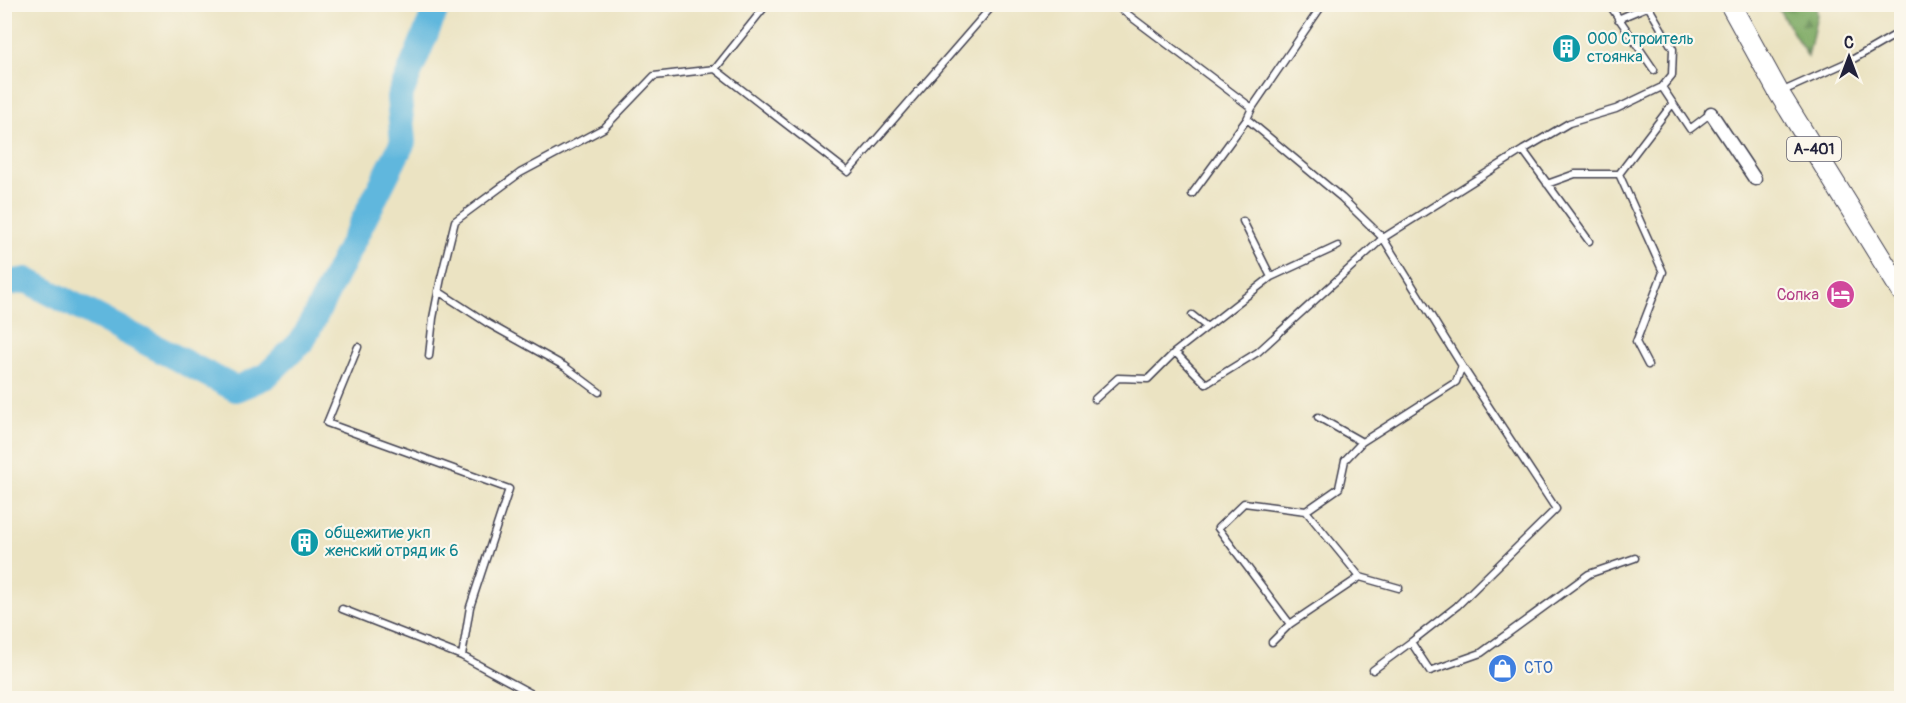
<svg xmlns="http://www.w3.org/2000/svg" width="1906" height="703" viewBox="0 0 1906 703" font-family="Pangolin,sans-serif">
<style>
.forest{fill:url(#forest-firs);stroke:#4e664e;stroke-width:1.5}
.lines{fill:none;stroke-linecap:round;stroke-linejoin:round}
.river{stroke:#60b7dd;stroke-width:26}
.service-casing{stroke:#403f4f;stroke-width:9}
.minor-casing{stroke:#403f4f;stroke-width:15}
.primary-casing{stroke:#403f4f;stroke-width:22}
.service{stroke:#fff;stroke-width:6}
.minor{stroke:#fff;stroke-width:12}
.primary{stroke:#fff;stroke-width:20}
.labels{text-anchor:middle;dominant-baseline:central;stroke-width:4.5;stroke-linejoin:round;paint-order:stroke}
.shield{fill:#fbf7ec;stroke:#636270;stroke-width:1.5}
.shield-label{font-size:15px;font-weight:bold;fill:#22223b}
.culture-label{font-size:16px;fill:#0d838f;stroke:#fbf7ec;text-anchor:start}
.hotel-label{font-size:16px;fill:#b23c85;stroke:#fbf7ec;text-anchor:end}
.shop-label{font-size:16px;fill:#366cbe;stroke:#fbf7ec;text-anchor:start}
</style>
<defs>
<pattern id="forest-firs" width="22" height="20" patternUnits="userSpaceOnUse" patternTransform="scale(1.5)"><rect width="22" height="20" fill="#7ba962"/><path d="M5 1l3.5 6h-7zM16 11l3.5 6h-7z" fill="#648952"/></pattern>
</defs>
<rect width="100%" height="100%" fill="#fbf7ec"/>
<filter id="ink" filterUnits="userSpaceOnUse"><feTurbulence type="fractalNoise" baseFrequency=".0167" numOctaves="2"/><feDisplacementMap in="SourceGraphic" scale="12" xChannelSelector="R" yChannelSelector="G"/><feConvolveMatrix kernelMatrix="1 2 1 2 8 2 1 2 1" color-interpolation-filters="sRGB"/></filter>
<filter id="wash" filterUnits="userSpaceOnUse"><feTurbulence type="fractalNoise" baseFrequency=".008" numOctaves="4" result="noise"/><feDisplacementMap in="SourceGraphic" scale="24" xChannelSelector="R" yChannelSelector="G"/><feGaussianBlur stdDeviation="1.35" result="paint"/><feColorMatrix in="noise" values="0 0 0 0 0 0 0 0 0 0 0 0 0 0 0 0 0 1.4 0 .05"/><feComposite in="paint" operator="in"/></filter>
<g filter="url(#wash)">
<rect width="100%" height="100%" fill="#ebe3c2"/>
<path class="forest" d="M 1776,5 L 1816,5 L 1817,15 L 1808,57 Z"/>
<g class="lines">
<path class="river" d="M 4,284 L 26,280 L 236,389 L 266,376 L 303,340 L 403,142 L 399,98 L 438,4"/>
</g>
</g>
<g filter="url(#ink)">
<g class="lines">
<defs>
<path id="service" d="M 1114,4 L 1252,108
M 1609,4 L 1654,70
M 1618,19 L 1651,5
M 715,69 L 848,172 L 994,4
M 1662,87 L 1690,129 L 1711,113
M 1783,91 L 1850,61 L 1902,31
M 1247,119 L 1252,108 L 1323,4
M 1523,150 L 1589,241
M 1619,174 L 1663,272 L 1636,342 L 1648,365
M 1547,184 L 1575,174 L 1619,174 L 1673,103
M 1192,194 L 1247,119 L 1342,198 L 1383,238 L 1258,352 L 1206,384 L 1175,352 L 1271,277 L 1338,246
M 1243,221 L 1271,277
M 438,291 L 489,324 L 564,366 L 599,392
M 1192,315 L 1207,327
M 358,347 L 327,423 L 509,489 L 470,607 L 462,656
M 429,356 L 433,318 L 441,278 L 455,221 L 520,173 L 604,128 L 654,76 L 715,69 L 767,4
M 1462,366 L 1556,509 L 1457,606 L 1411,642 L 1430,671 L 1481,653 L 1589,574 L 1635,558
M 1095,399 L 1118,378 L 1148,379 L 1175,352
M 1318,417 L 1362,442 L 1456,382 L 1462,366 L 1383,238 L 1523,150 L 1569,123 L 1616,109 L 1662,87 L 1672,75 L 1673,49 L 1648,6
M 1306,511 L 1360,577
M 342,609 L 462,656 L 532,694 L 531,698
M 1290,624 L 1218,528 L 1244,503 L 1306,511 L 1339,488 L 1345,460 L 1362,442
M 1272,642 L 1290,624 L 1360,577 L 1399,588
M 1373,670 L 1411,642"/>
<path id="minor" d="M 1711,113 L 1755,179"/>
<path id="primary" d="M 1730,4 L 1779,93 L 1902,292"/>
</defs>
<use href="#service" class="service-casing"/>
<use href="#minor" class="minor-casing"/>
<use href="#primary" class="primary-casing"/>
<use href="#service" class="service"/>
<use href="#minor" class="minor"/>
<use href="#primary" class="primary"/>
</g>
</g>
<defs>
<symbol id="building-disc" viewBox="-11 -11 22 22"><circle r="9.5" fill="#0f9aa8" stroke="#fbf7ec"/><path d="M-4-6H4V6H1V3H-1V6H-4ZM-2.5-4.3h1.7v1.8h-1.7ZM.8-4.3h1.7v1.8H.8ZM-2.5-1h1.7V.8h-1.7ZM.8-1h1.7V.8H.8Z" fill="#fff"/></symbol>
<symbol id="hotel-disc" viewBox="-11 -11 22 22"><circle r="9.5" fill="#d1479c" stroke="#fbf7ec"/><path d="M-6-4.5h1.5V1H6V5H4.5V3h-9V5H-6ZM-4 0a1.8 1.8 0 1 1 3.6 0ZM.5 0V-2.5h3Q6-2.5 6 0Z" fill="#fff"/></symbol>
<symbol id="shop-disc" viewBox="-11 -11 22 22"><circle r="9.5" fill="#3f7fe0" stroke="#fbf7ec"/><path d="M-5-2.5h2.3a2.7 3.5 0 0 1 5.4 0H5L5.5 6h-11ZM-1.5-2.5h3a1.5 2.3 0 0 0-3 0Z" fill="#fff"/></symbol>
</defs>
<g fill-rule="evenodd">
<use href="#building-disc" x="1550" y="32" width="33" height="33"/>
<use href="#hotel-disc" x="1824" y="278" width="33" height="33"/>
<use href="#building-disc" x="288" y="526" width="33" height="33"/>
<use href="#shop-disc" x="1486" y="652" width="33" height="33"/>
</g>
<g class="labels">
<rect class="shield" x="1787" y="137" width="54" height="24" rx="4.5"/>
<g class="shield-label">
<text x="1814" y="149">А-401</text>
</g>
<g class="culture-label">
<text x="1587" y="39">ООО Строитель<tspan x="1587" dy="18">стоянка</tspan></text>
<text x="325" y="533">общежитие укп<tspan x="325" dy="18">женский отряд ик 6</tspan></text>
</g>
<g class="hotel-label">
<text x="1819" y="295">Сопка</text>
</g>
<g class="shop-label">
<text x="1524" y="668">СТО</text>
</g>
</g>
<rect width="1906" height="703" fill="none" stroke="#fbf7ec" stroke-width="24"/>
<g transform="translate(1849 57)" stroke="#fbf7ec" stroke-width="4.5" paint-order="stroke">
<path d="M0-4.5L10 22L0 15L-10 22Z" fill="#22223b"/>
<text y="-9" font-size="16" font-weight="bold" text-anchor="middle" fill="#22223b">С</text>
</g>
</svg>
